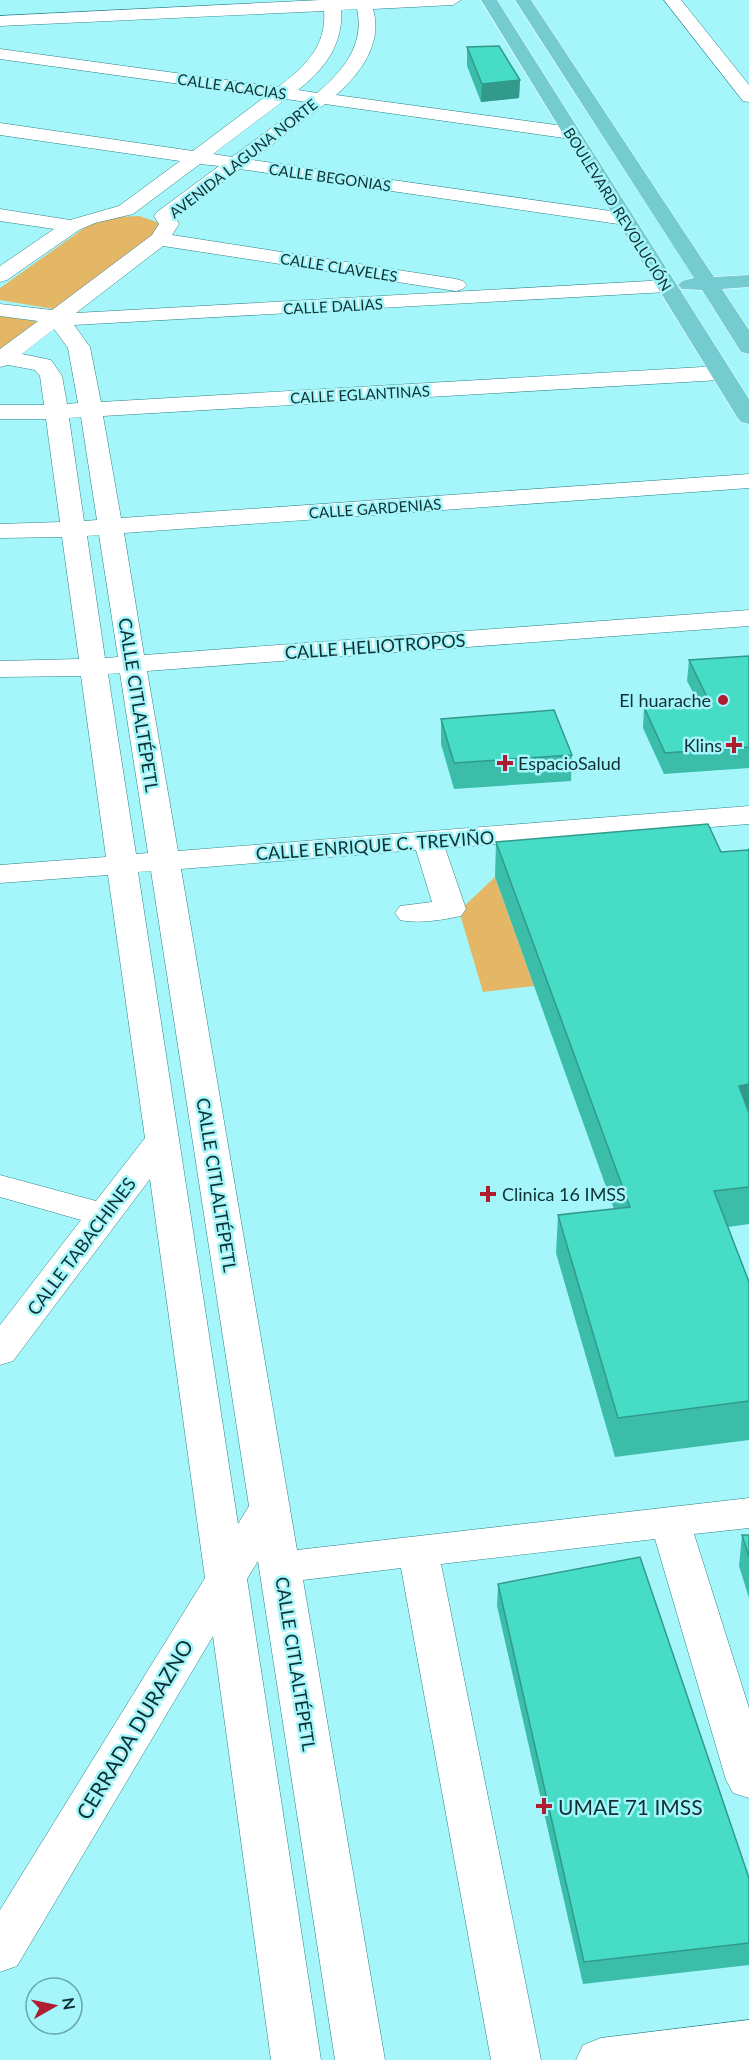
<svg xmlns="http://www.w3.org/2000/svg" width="749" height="2060" viewBox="0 0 749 2060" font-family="Lato,sans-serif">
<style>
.green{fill:#e4b766}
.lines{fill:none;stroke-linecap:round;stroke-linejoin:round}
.minor-casing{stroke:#2e8288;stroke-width:1}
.major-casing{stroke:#fff;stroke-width:1}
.minor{fill:#fff;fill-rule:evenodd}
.major{fill:#74cbd0;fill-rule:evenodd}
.wall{fill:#3cbdaa}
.shaded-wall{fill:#319a8b}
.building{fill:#46dcc6;stroke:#319a8b;stroke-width:1.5}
.poi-dot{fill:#b01d31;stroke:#a4f6fb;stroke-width:2}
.labels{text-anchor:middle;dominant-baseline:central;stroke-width:5;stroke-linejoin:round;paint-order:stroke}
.far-street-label{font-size:15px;fill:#0e3133;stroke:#a4f6fb}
.street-label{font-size:18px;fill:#0e3133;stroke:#a4f6fb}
.poi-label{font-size:18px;fill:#0e3133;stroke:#a4f6fb;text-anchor:end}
.near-street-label{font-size:21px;fill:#0e3133;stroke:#a4f6fb}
.near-poi-label{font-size:21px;fill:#0e3133;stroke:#a4f6fb;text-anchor:start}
</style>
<rect width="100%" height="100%" fill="#a4f6fb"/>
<path class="green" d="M 139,216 L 157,222 L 162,229 L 65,311 L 0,300 L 0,288 L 90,224 L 118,217 Z
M 0,316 L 47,323 L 0,360 Z
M 495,877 L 534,986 L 483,992 L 459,911 Z"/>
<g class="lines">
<defs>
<path id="minor" d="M 321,0 L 461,0 L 453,5 L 373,9 C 383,43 361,73 336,95 L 571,127 L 578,129 L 580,133 L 578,137 L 571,139 L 325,104 L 252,160 L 625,213 L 632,215 L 635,219 L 632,223 L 625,225 L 240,169 L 175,217 L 179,224 L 172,235 L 456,279 L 463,281 L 467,285 L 463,289 L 456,291 L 163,246 L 76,313 L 667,280 L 674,282 L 678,286 L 674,290 L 667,292 L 74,325 L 90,347 L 101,402 L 720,366 L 728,368 L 731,373 L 728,378 L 720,380 L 103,416 L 121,518 L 749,474 L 749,488 L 124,533 L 144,655 L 749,610 L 749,626 L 147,671 L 178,851 L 749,806 L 749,824 L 445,848 L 466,909 L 461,916 C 442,920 419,924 400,920 L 395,913 L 400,906 L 432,902 L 416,850 L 181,869 L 297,1550 L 749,1498 L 749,1528 L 694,1534 L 749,1708 L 749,1798 L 733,1793 L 726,1780 L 655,1539 L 441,1564 L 541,2060 L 491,2060 L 401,1568 L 303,1580 L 385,2060 L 335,2060 L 258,1561 L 247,1579 L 321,2060 L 271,2060 L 213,1636 L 17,1966 L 0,1972 L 0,1910 L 205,1578 L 150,1179 L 13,1361 L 0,1365 L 0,1325 L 81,1220 L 0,1197 L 0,1175 L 96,1201 L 145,1138 L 108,875 L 0,883 L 0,865 L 106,857 L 81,676 L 0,677 L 0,661 L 79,659 L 62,537 L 0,538 L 0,524 L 60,522 L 46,419 L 0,419 L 0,405 L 44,405 L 40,376 L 35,370 L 8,365 L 0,367 L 0,349 L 38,321 L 0,316 L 0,304 L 52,310 L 152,235 L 159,224 L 154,216 L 157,212 L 219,166 L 200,164 L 133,214 L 95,223 L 79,230 L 7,280 L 0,282 L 0,266 L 54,229 L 0,221 L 0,209 L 70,220 L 119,206 L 180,161 L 0,135 L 0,123 L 193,151 L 266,96 L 0,59 L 0,49 L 278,87 C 304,68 327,46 324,11 L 0,26 L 0,16 ZM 357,9 C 365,45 343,71 317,93 L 298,90 C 323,71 344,44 341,10 ZM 286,99 L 306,102 L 232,157 L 213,154 ZM 54,329 L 68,348 L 78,403 L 67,404 L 62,376 L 51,360 L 22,354 ZM 81,417 L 97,520 L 84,521 L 69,418 ZM 99,535 L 118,657 L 105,658 L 87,536 ZM 120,673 L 148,853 L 136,854 L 108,674 ZM 151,871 L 249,1506 L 238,1524 L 138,872 Z
M 664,0 L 681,0 L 749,85 L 749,102 L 743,101 Z
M 749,2020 L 749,2060 L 576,2060 L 583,2045 L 601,2038 Z"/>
<path id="major" d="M 481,0 L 497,0 L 749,399 L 749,424 L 741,422 L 737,417 Z
M 515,0 L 531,0 L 714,277 L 749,275 L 749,287 L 722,289 L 749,330 L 749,354 L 741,352 L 702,290 L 682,289 L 678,285 L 682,281 L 694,278 Z"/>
</defs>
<use href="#minor" class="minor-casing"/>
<use href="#major" class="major-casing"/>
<use href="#minor" class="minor"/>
<use href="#major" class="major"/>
</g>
<path class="wall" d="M 467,47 L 520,80 L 519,98 L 481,102 L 467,66 Z
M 749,656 L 749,768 L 664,774 L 643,728 L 644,707 L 698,702 L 687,681 L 689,660 Z
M 441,719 L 572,755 L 571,781 L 454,789 L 441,744 Z
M 496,842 L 721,852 L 748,850 L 749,849 L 749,1224 L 728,1227 L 749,1282 L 749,1440 L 615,1457 L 556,1253 L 558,1215 L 614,1209 L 495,877 Z
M 742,1535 L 749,1535 L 749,1598 L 739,1566 Z
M 498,1584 L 749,1878 L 749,1965 L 583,1984 L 497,1606 Z"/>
<path class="shaded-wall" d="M 520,80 L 519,98 L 481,102 L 482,84 Z
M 749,1084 L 749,1120 L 739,1086 Z"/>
<path class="building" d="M 499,46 L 520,80 L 482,84 L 467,47 Z
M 749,656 L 749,747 L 665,753 L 644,707 L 709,701 L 689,660 Z
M 554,710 L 572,755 L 454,763 L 441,719 Z
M 708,824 L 721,852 L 748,850 L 749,849 L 749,1084 L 739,1086 L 749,1113 L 749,1187 L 714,1191 L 749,1282 L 749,1401 L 618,1418 L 558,1215 L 630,1207 L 496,842 Z
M 742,1535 L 749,1535 L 749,1557 Z
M 640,1557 L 749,1878 L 749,1943 L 584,1962 L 498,1584 Z"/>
<g class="poi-dot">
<circle cx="723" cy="700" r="6"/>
<path d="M731 736h6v6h6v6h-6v6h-6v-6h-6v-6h6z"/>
<path d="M502 754h6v6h6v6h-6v6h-6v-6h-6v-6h6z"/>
<path d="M485 1185h6v6h6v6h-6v6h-6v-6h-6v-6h6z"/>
<path d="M541 1797h6v6h6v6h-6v6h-6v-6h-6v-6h6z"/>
</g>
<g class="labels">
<g class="far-street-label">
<text transform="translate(232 86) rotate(8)">CALLE ACACIAS</text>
<text transform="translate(243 158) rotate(-38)">AVENIDA LAGUNA NORTE</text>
<text transform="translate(330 177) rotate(8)">CALLE BEGONIAS</text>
<text transform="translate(618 209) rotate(58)">BOULEVARD REVOLUCIÓN</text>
<text transform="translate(339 267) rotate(9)">CALLE CLAVELES</text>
<text transform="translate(333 306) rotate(-3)">CALLE DALIAS</text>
<text transform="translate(360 394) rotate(-3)">CALLE EGLANTINAS</text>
<text transform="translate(375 508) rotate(-4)">CALLE GARDENIAS</text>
</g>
<g class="street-label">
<text transform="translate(375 646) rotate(-4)">CALLE HELIOTROPOS</text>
<text transform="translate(139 705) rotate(81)">CALLE CITLALTÉPETL</text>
<text transform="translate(375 845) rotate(-4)">CALLE ENRIQUE C. TREVIÑO</text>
<text transform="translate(217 1185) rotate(81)">CALLE CITLALTÉPETL</text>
<text transform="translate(81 1246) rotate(-53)">CALLE TABACHINES</text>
<text transform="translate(296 1664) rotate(81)">CALLE CITLALTÉPETL</text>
</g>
<g class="poi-label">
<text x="711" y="700">El huarache</text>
<text x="722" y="745">Klins</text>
<text x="518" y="763" text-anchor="start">EspacioSalud</text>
<text x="502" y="1194" text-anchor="start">Clinica 16 IMSS</text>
</g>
<g class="near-street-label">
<text transform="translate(134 1729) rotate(-59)">CERRADA DURAZNO</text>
</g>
<g class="near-poi-label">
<text x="558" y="1806">UMAE 71 IMSS</text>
</g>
</g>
<g transform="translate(54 2006) rotate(81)"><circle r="28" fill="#a4f6fb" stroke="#68a7ab" stroke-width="1.5"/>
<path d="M0-4.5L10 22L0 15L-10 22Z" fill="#b01d31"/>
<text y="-9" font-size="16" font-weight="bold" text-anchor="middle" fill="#0e3133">N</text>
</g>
</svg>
